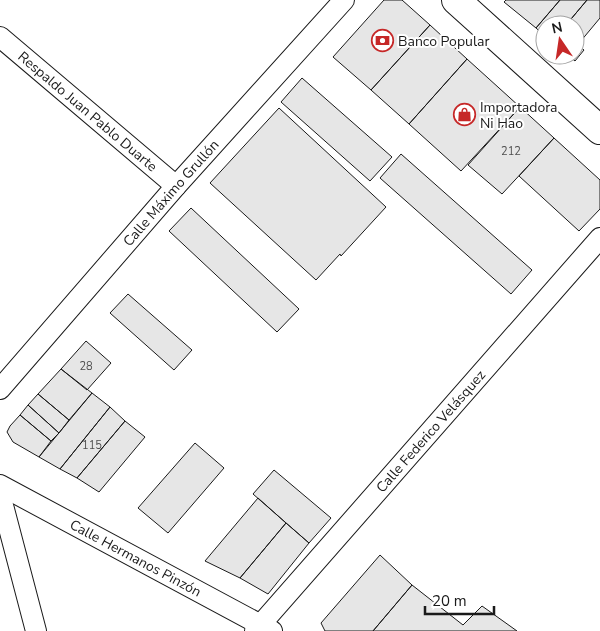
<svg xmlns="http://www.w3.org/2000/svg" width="600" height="631" viewBox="0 0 600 631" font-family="'Nunito Sans',sans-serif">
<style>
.building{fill:#e6e6e6;stroke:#1a1a1a}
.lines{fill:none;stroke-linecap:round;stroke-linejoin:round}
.minor-casing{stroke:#1a1a1a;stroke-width:22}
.secondary-casing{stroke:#1a1a1a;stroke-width:30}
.minor{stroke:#fff;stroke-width:20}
.secondary{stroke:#fff;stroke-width:28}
.labels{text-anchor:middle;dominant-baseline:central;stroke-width:4;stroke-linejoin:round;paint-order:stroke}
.number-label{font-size:11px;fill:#4d4d4d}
.poi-label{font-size:14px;fill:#1a1a1a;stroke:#fff;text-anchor:start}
.street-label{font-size:14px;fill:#1a1a1a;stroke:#fff}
</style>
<rect width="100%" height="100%" fill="#fff"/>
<path class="building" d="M 384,0 L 402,0 L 430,25 L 371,90 L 333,57 Z
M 506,0 L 560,0 L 536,28 L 504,2 Z
M 560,0 L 587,0 L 566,25 L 545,25 L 545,36 L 536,28 Z
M 587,0 L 600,0 L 600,18 L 575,48 L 575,25 L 566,25 Z
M 430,25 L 467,59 L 409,124 L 371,90 Z
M 578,45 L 584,50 L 575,61 L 568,55 L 575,55 L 575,48 Z
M 467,59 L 520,107 L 461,171 L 409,124 Z
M 302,78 L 392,157 L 370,181 L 281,102 Z
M 520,107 L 554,138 L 502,194 L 468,165 Z
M 279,108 L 386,207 L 341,256 L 340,254 L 316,280 L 210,183 Z
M 554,138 L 600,180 L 600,209 L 579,231 L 519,176 Z
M 401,154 L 532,270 L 511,294 L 380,178 Z
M 191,208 L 299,309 L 277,332 L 169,231 Z
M 128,294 L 192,350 L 174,370 L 110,313 Z
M 86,341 L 111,363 L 87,390 L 61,369 Z
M 61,369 L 92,393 L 69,420 L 38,394 Z
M 92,393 L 110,407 L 60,469 L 39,457 Z
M 38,394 L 69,420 L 59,433 L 28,405 Z
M 28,405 L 59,433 L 51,441 L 20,415 Z
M 110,407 L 125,421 L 77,478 L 60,469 Z
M 20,415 L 51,441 L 39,457 L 13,442 L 7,432 L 10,426 Z
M 125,421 L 145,437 L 99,492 L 77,478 Z
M 195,443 L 224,468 L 168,533 L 138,508 Z
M 274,470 L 331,518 L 309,543 L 253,494 Z
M 258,498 L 286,523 L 240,578 L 205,561 Z
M 286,523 L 309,543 L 268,594 L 240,578 Z
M 380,555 L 412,585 L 373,631 L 325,631 L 321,623 Z
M 412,585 L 463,625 L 482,606 L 517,631 L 373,631 Z"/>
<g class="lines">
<defs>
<g id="minor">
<path id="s1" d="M 0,37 L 176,186"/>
<path id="s2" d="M 0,389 L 176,186 L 344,0"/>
<path id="s3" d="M 0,485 L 272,631"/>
<path d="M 0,494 L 36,631"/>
<path id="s4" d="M 255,631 L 600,238"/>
</g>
<path id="secondary" d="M 456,0 L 600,130"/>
</defs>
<use href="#minor" class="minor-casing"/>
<use href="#secondary" class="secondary-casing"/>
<use href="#minor" class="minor"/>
<use href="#secondary" class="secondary"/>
</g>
<defs>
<symbol id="bank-ring" viewBox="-11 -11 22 22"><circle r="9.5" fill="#fff" stroke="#c62828" stroke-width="1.5"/><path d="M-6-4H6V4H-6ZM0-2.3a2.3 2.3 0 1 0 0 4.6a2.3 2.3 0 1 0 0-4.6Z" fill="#c62828"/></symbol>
<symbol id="shop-ring" viewBox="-11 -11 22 22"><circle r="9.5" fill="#fff" stroke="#c62828" stroke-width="1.5"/><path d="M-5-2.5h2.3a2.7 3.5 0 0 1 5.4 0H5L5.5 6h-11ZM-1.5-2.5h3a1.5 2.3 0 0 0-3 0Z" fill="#c62828"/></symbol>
</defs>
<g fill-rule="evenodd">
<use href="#bank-ring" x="370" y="28" width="25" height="25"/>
<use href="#shop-ring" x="452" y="102" width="25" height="25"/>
</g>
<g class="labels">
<g class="number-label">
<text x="511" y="151">212</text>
<text x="86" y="366">28</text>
<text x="92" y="445">115</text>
</g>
<g class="poi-label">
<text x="398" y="41">Banco Popular</text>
<text x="480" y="107">Importadora<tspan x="480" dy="16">Ni Hao</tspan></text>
</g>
<g class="street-label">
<text stroke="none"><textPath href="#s1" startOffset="115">Respaldo Juan Pablo Duarte</textPath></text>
<text stroke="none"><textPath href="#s2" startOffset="260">Calle Máximo Grullón</textPath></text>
<text stroke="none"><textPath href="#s4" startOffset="266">Calle Federico Velásquez</textPath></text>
<text stroke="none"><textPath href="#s3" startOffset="154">Calle Hermanos Pinzón</textPath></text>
</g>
</g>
<g transform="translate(560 40) rotate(347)"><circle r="24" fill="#ffffff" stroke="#a3a3a3"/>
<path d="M0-4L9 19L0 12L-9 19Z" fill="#c62828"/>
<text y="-8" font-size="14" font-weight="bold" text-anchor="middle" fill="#1a1a1a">N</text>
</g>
<path d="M425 606v8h69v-8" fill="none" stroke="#1a1a1a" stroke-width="2.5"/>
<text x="432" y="606" font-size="15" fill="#1a1a1a" stroke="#ffffff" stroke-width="4" paint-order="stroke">20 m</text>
</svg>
